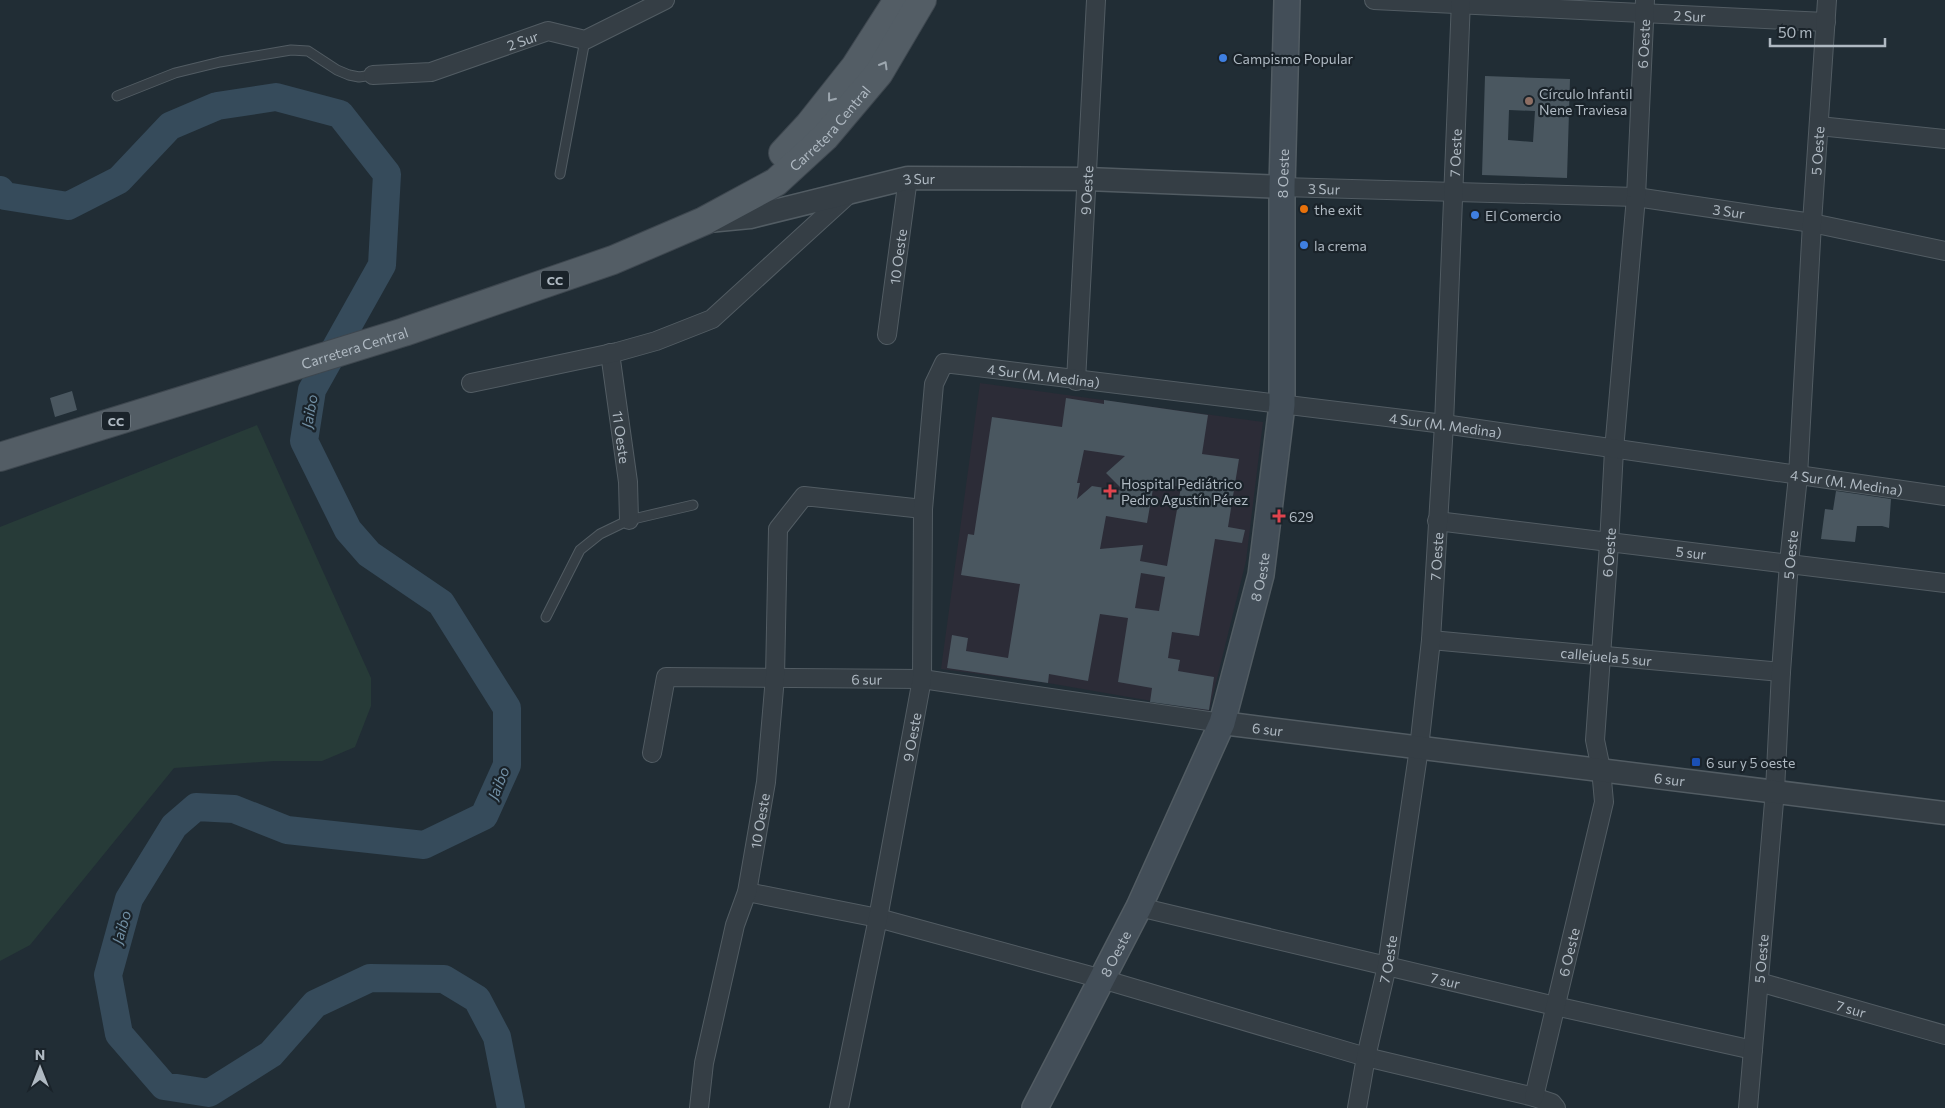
<svg xmlns="http://www.w3.org/2000/svg" width="1945" height="1108" viewBox="0 0 1945 1108" font-family="Commissioner,sans-serif">
<style>
.medical{fill:#2c2c37}
.green{fill:#273b38}
.lines{fill:none;stroke-linecap:round;stroke-linejoin:round}
.river{stroke:#364b5b;stroke-width:28}
.building{fill:#4a5760;fill-rule:evenodd}
.service-casing{stroke:#525c63;stroke-width:11}
.minor-casing{stroke:#525c63;stroke-width:20}
.tertiary-casing{stroke:#525c63;stroke-width:25}
.secondary-casing{stroke:#525c63;stroke-width:28}
.primary-casing{stroke:#3e474f;stroke-width:30}
.service{stroke:#353e45;stroke-width:9}
.minor{stroke:#353e45;stroke-width:18}
.tertiary{stroke:#353e45;stroke-width:22}
.secondary{stroke:#434e58;stroke-width:25}
.primary{stroke:#535d65;stroke-width:28}
.oneway{stroke:#9da7af}
.shop-dot{fill:#3f7fe0;stroke:#1a232a;stroke-width:2}
.education-dot{fill:#8d6e63;stroke:#1a232a;stroke-width:2}
.food-dot{fill:#e8710a;stroke:#1a232a;stroke-width:2}
.health-dot{fill:#e0444e;stroke:#1a232a;stroke-width:2}
.transit-dot{fill:#1a4fb4;stroke:#1a232a;stroke-width:2}
.labels{text-anchor:middle;dominant-baseline:central;stroke-width:4.5;stroke-linejoin:round;paint-order:stroke}
.shield{fill:#1a232a;stroke:#828c94;stroke-width:1}
.shield-label{font-size:12px;font-weight:bold;fill:#afb9c2}
.street-label{font-size:14px;fill:#afb9c2;stroke:#1a232a}
.poi-label{font-size:14px;fill:#afb9c2;stroke:#1a232a;text-anchor:start}
.water-label{font-size:15px;font-style:italic;fill:#718fa4;stroke:#1a232a}
</style>
<rect width="100%" height="100%" fill="#212d35"/>
<path class="medical" d="M 980,383 L 1263,422 L 1246,561 L 1209,711 L 1048,683 L 941,669 Z"/>
<path class="green" d="M 257,425 L 371,678 L 371,706 L 355,747 L 322,761 L 274,761 L 174,768 L 30,945 L 0,961 L 0,527 Z"/>
<g class="lines">
<path class="river" d="M 0,190 L 5,196 L 68,206 L 119,180 L 170,126 L 217,106 L 276,97 L 340,114 L 387,174 L 382,265 L 312,390 L 304,441 L 348,530 L 369,554 L 441,603 L 507,708 L 507,765 L 484,816 L 424,845 L 287,830 L 234,809 L 196,807 L 174,826 L 129,899 L 108,975 L 119,1034 L 164,1086 L 209,1093 L 271,1054 L 315,1004 L 370,978 L 444,979 L 477,999 L 497,1037 L 511,1108"/>
</g>
<path class="building" d="M 1485,76 L 1570,79 L 1567,178 L 1482,175 ZM 1509,110 L 1535,111 L 1533,142 L 1508,140 Z
M 72,391 L 77,410 L 55,417 L 50,398 Z
M 1066,398 L 1104,404 L 1104,400 L 1208,415 L 1202,454 L 1239,459 L 1228,527 L 1245,530 L 1242,543 L 1215,539 L 1199,636 L 1172,632 L 1168,658 L 1180,660 L 1178,671 L 1214,677 L 1209,710 L 1150,702 L 1152,688 L 1118,682 L 1128,618 L 1100,614 L 1088,681 L 1049,674 L 1048,683 L 947,668 L 952,635 L 968,638 L 966,651 L 1008,658 L 1020,584 L 961,575 L 968,534 L 974,535 L 992,417 L 1062,427 ZM 1084,450 L 1125,456 L 1106,473 L 1124,491 L 1092,486 L 1077,499 L 1080,483 L 1077,483 ZM 1154,483 L 1181,487 L 1167,566 L 1140,561 L 1143,545 L 1100,549 L 1106,516 L 1147,523 ZM 1141,573 L 1165,577 L 1159,611 L 1135,608 Z
M 1836,491 L 1891,499 L 1889,528 L 1882,526 L 1857,526 L 1855,542 L 1821,539 L 1825,509 L 1833,510 Z"/>
<g class="lines">
<defs>
<path id="service" d="M 117,96 L 175,73 L 220,62 L 291,50 L 308,51 L 337,70 L 349,75 L 359,77 L 373,75
M 560,174 L 585,40
M 546,617 L 580,550 L 600,534 L 629,520 L 693,505"/>
<g id="minor">
<path id="s1" d="M 1374,0 L 1826,22"/>
<path id="s2" d="M 373,75 L 431,72 L 548,31 L 585,40 L 665,0"/>
<path d="M 1819,126 L 1945,139"/>
<path id="s3" d="M 1282,187 L 1636,197 L 1812,223 L 1945,251"/>
<path id="s4" d="M 887,335 L 908,178"/>
<path id="s5" d="M 610,353 L 628,482 L 629,520"/>
<path id="s6" d="M 1076,381 L 1096,0"/>
<path d="M 471,383 L 617,352 L 656,341 L 712,319 L 850,193"/>
<path id="s7" d="M 1437,521 C 1606,543 1776,561 1945,583"/>
<path id="s8" d="M 1431,640 L 1781,672"/>
<path id="s9" d="M 652,753 L 666,677 L 922,679 L 1222,723"/>
<path d="M 747,892 L 878,918 L 1102,979 L 1366,1057 L 1534,1097 L 1552,1103 L 1556,1108"/>
<path id="s10" d="M 1139,907 L 1555,1006 L 1753,1050"/>
<path id="s11" d="M 1759,982 L 1945,1035"/>
<path id="s12" d="M 1534,1097 L 1604,802 L 1601,769 L 1595,740 L 1609,544 L 1614,450 L 1636,197 L 1645,0"/>
<path id="s13" d="M 699,1108 L 704,1063 L 735,925 L 747,892 L 766,782 L 775,677 L 778,529 L 804,496 L 923,509"/>
<path id="s14" d="M 839,1108 L 878,918 L 922,679 L 923,509 L 934,384 L 944,363 L 1444,424 L 1945,496"/>
<path id="s15" d="M 1357,1108 L 1366,1057 L 1387,966 L 1419,748 L 1431,640 L 1444,424 L 1461,0"/>
<path id="s16" d="M 1748,1108 L 1775,790 L 1781,672 L 1789,563 L 1798,476 L 1812,223 L 1827,0"/>
</g>
<g id="tertiary">
<path id="s17" d="M 708,221 L 750,217 L 908,178 L 1087,179 L 1282,187"/>
<path id="s18" d="M 1222,723 L 1945,813"/>
</g>
<g id="secondary">
<path id="s19" d="M 1035,1108 L 1139,907 L 1222,723 L 1261,575 L 1282,405 L 1282,187 L 1287,0"/>
</g>
<g id="primary">
<path d="M 783,153 L 809,125 L 855,67 L 898,0"/>
<path id="s20" d="M 0,457 L 404,332 L 613,260 L 704,221 L 776,182 L 825,137 L 879,73 L 922,0"/>
</g>
</defs>
<use href="#service" class="service-casing"/>
<use href="#minor" class="minor-casing"/>
<use href="#tertiary" class="tertiary-casing"/>
<use href="#secondary" class="secondary-casing"/>
<use href="#primary" class="primary-casing"/>
<use href="#service" class="service"/>
<use href="#minor" class="minor"/>
<use href="#tertiary" class="tertiary"/>
<use href="#secondary" class="secondary"/>
<use href="#primary" class="primary"/>
</g>
<defs><path id="oneway-chevron" d="M-2-3.5L2.5 0L-2 3.5" fill="none" stroke-width="1.6" stroke-linecap="round" stroke-linejoin="round" transform="scale(1.25)"/></defs>
<g class="oneway">
<use href="#oneway-chevron" transform="translate(884 65) rotate(-60)"/>
<use href="#oneway-chevron" transform="translate(831 98) rotate(128)"/>
</g>
<g class="shop-dot">
<circle cx="1223" cy="58" r="5"/>
<circle cx="1475" cy="215" r="5"/>
<circle cx="1304" cy="245" r="5"/>
</g>
<circle class="education-dot" cx="1529" cy="101" r="5"/>
<circle class="food-dot" cx="1304" cy="209" r="5"/>
<g class="health-dot">
<path d="M1107.5 483.5h5v5h5v5h-5v5h-5v-5h-5v-5h5z"/>
<path d="M1276.5 508.5h5v5h5v5h-5v5h-5v-5h-5v-5h5z"/>
</g>
<rect class="transit-dot" x="1691" y="757" width="10" height="10" rx="2.5"/>
<g class="labels">
<g class="shield">
<rect x="541" y="270.5" width="28" height="19" rx="4"/>
<rect x="102" y="411.5" width="28" height="19" rx="4"/>
</g>
<g class="shield-label">
<text x="555" y="280">CC</text>
<text x="116" y="421">CC</text>
</g>
<g class="street-label">
<text stroke="none"><textPath href="#s1" startOffset="316">2 Sur</textPath></text>
<text stroke="none"><textPath href="#s2" startOffset="155">2 Sur</textPath></text>
<text stroke="none"><textPath href="#s12" startOffset="1064">6 Oeste</textPath></text>
<text stroke="none"><textPath href="#s20" startOffset="901">Carretera Central</textPath></text>
<text stroke="none"><textPath href="#s16" startOffset="960">5 Oeste</textPath></text>
<text stroke="none"><textPath href="#s15" startOffset="962">7 Oeste</textPath></text>
<text stroke="none"><textPath href="#s19" startOffset="984">8 Oeste</textPath></text>
<text stroke="none"><textPath href="#s17" startOffset="216">3 Sur</textPath></text>
<text stroke="none"><textPath href="#s3" startOffset="42">3 Sur</textPath></text>
<text stroke="none"><textPath href="#s6" startOffset="191">9 Oeste</textPath></text>
<text stroke="none"><textPath href="#s3" startOffset="448">3 Sur</textPath></text>
<text stroke="none"><textPath href="#s4" startOffset="79">10 Oeste</textPath></text>
<text stroke="none"><textPath href="#s20" startOffset="371">Carretera Central</textPath></text>
<text stroke="none"><textPath href="#s14" startOffset="856">4 Sur (M. Medina)</textPath></text>
<text stroke="none"><textPath href="#s14" startOffset="1261">4 Sur (M. Medina)</textPath></text>
<text stroke="none"><textPath href="#s5" startOffset="85">11 Oeste</textPath></text>
<text stroke="none"><textPath href="#s14" startOffset="1666">4 Sur (M. Medina)</textPath></text>
<text stroke="none"><textPath href="#s7" startOffset="256">5 sur</textPath></text>
<text stroke="none"><textPath href="#s12" startOffset="554">6 Oeste</textPath></text>
<text stroke="none"><textPath href="#s16" startOffset="555">5 Oeste</textPath></text>
<text stroke="none"><textPath href="#s15" startOffset="558">7 Oeste</textPath></text>
<text stroke="none"><textPath href="#s19" startOffset="579">8 Oeste</textPath></text>
<text stroke="none"><textPath href="#s8" startOffset="176">callejuela 5 sur</textPath></text>
<text stroke="none"><textPath href="#s9" startOffset="278">6 sur</textPath></text>
<text stroke="none"><textPath href="#s18" startOffset="46">6 sur</textPath></text>
<text stroke="none"><textPath href="#s14" startOffset="378">9 Oeste</textPath></text>
<text stroke="none"><textPath href="#s18" startOffset="451">6 sur</textPath></text>
<text stroke="none"><textPath href="#s13" startOffset="294">10 Oeste</textPath></text>
<text stroke="none"><textPath href="#s12" startOffset="149">6 Oeste</textPath></text>
<text stroke="none"><textPath href="#s19" startOffset="174">8 Oeste</textPath></text>
<text stroke="none"><textPath href="#s16" startOffset="150">5 Oeste</textPath></text>
<text stroke="none"><textPath href="#s15" startOffset="152">7 Oeste</textPath></text>
<text stroke="none"><textPath href="#s10" startOffset="315">7 sur</textPath></text>
<text stroke="none"><textPath href="#s11" startOffset="96">7 sur</textPath></text>
</g>
<g class="poi-label">
<text x="1233" y="58">Campismo Popular</text>
<text x="1539" y="93">Círculo Infantil<tspan x="1539" dy="16">Nene Traviesa</tspan></text>
<text x="1314" y="209">the exit</text>
<text x="1485" y="215">El Comercio</text>
<text x="1314" y="245">la crema</text>
<text x="1121" y="483">Hospital Pediátrico<tspan x="1121" dy="16">Pedro Agustín Pérez</tspan></text>
<text x="1289" y="516">629</text>
<text x="1706" y="762">6 sur y 5 oeste</text>
</g>
<g class="water-label">
<text transform="translate(309 411) rotate(-80)">Jaibo</text>
<text transform="translate(498 783) rotate(-68)">Jaibo</text>
<text transform="translate(121 927) rotate(-74)">Jaibo</text>
</g>
</g>
<g transform="translate(40 1068)" stroke="#1a232a" stroke-width="4" paint-order="stroke">
<path d="M0-4L9 19L0 12L-9 19Z" fill="#afb9c2"/>
<text y="-8" font-size="14" font-weight="bold" text-anchor="middle" fill="#afb9c2">N</text>
</g>
<path d="M1770 38v8h115v-8" fill="none" stroke="#afb9c2" stroke-width="2.5"/>
<text x="1778" y="38" font-size="15" fill="#afb9c2" stroke="#1a232a" stroke-width="4" paint-order="stroke">50 m</text>
</svg>
